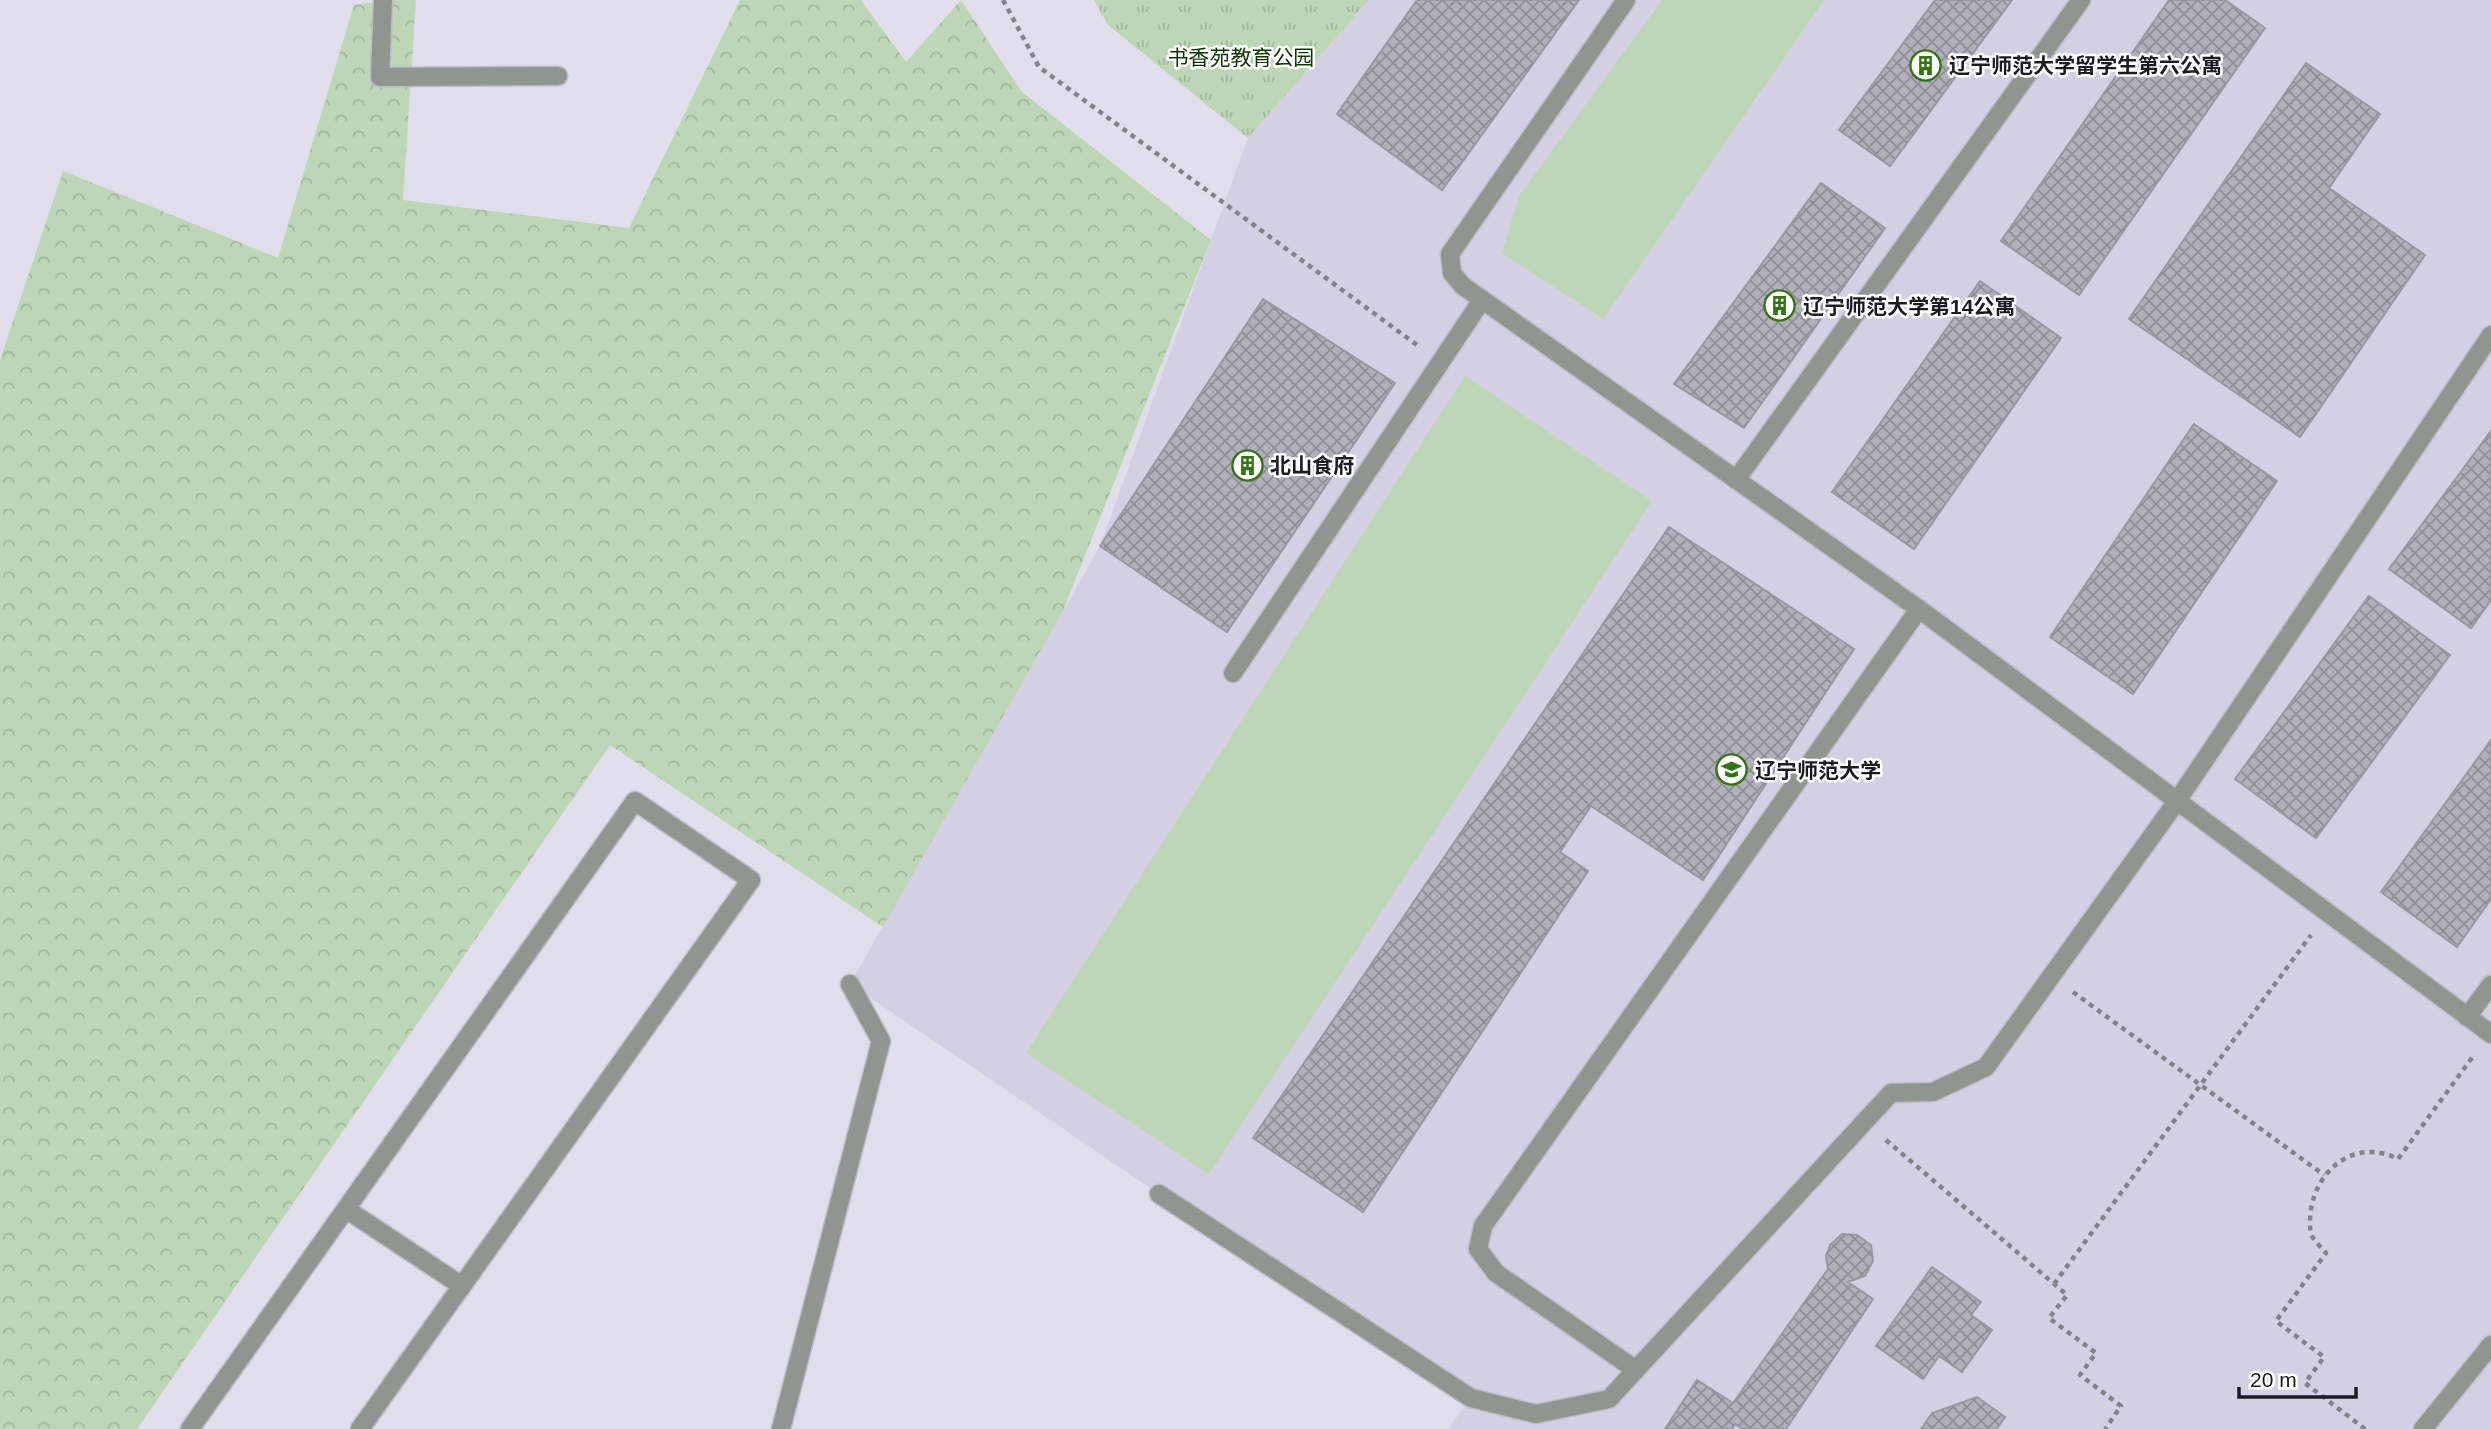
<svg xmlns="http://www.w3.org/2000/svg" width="2491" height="1429" viewBox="0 0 2491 1429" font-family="Helvetica,'Noto Sans SC',sans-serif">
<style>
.built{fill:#d4d0e3}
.grass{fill:#bdd6b6}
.forest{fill:url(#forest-crowns)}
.park{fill:url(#park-tufts)}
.building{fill:url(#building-cross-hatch);stroke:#9a97a3;stroke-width:2}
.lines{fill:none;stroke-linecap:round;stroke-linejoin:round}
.minor-casing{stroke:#bdbbc6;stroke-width:21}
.path{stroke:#83818a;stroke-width:4.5;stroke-dasharray:5 5;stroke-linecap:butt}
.minor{stroke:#919590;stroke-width:18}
.labels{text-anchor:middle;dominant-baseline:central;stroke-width:5;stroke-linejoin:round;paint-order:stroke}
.park-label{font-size:21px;fill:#0d3500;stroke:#fff}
.poi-label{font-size:21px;font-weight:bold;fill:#1c1b20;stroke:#fff;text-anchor:start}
</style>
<defs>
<pattern id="forest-crowns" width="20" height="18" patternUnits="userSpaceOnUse" patternTransform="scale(1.75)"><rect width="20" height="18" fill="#bdd6b6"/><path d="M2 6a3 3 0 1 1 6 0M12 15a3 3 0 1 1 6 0" fill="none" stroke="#a2b79c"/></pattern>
<pattern id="park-tufts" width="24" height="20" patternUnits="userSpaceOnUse" patternTransform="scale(1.75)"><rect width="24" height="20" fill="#bdd6b6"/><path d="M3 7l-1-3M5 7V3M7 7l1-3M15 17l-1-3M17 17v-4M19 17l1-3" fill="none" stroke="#a2b79c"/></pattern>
<pattern id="building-cross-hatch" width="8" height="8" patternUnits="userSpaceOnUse" patternTransform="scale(1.75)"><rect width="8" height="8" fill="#b1afba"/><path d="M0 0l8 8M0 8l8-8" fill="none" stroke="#8f8e97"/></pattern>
</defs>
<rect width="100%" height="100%" fill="#e0deea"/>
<path class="built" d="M 1369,0 L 2491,0 L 2491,1429 L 1448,1429 L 1471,1398 L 1159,1194 L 850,984 L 1100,546 L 1248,138 Z"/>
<path class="grass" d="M 1662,0 L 1824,0 L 1603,319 L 1502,253 L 1519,196 Z
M 1465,376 L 1652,501 L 1209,1174 L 1026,1053 Z"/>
<path class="forest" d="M 392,0 L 416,0 L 403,200 L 629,228 L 740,0 L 861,0 L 906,62 L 961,0 L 1022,92 L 1211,240 L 1062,613 L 883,927 L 610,745 L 137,1429 L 0,1429 L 0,360 L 63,171 L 278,258 L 354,5 Z"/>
<path class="park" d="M 1094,0 L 1369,0 L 1248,138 L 1108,25 Z"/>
<path class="building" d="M 1417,0 L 1579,0 L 1442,190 L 1337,114 Z
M 1935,0 L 2012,0 L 1890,166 L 1839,130 Z
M 2169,0 L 2225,0 L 2265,28 L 2079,295 L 2001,241 Z
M 2306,63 L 2380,114 L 2329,188 L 2425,255 L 2300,437 L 2129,319 Z
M 1821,183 L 1885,228 L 1744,428 L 1674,384 Z
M 1980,281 L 2061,338 L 1914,549 L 1832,492 Z
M 1263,299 L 1395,383 L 1227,632 L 1100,546 Z
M 2194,424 L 2277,481 L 2133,694 L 2050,637 Z
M 2491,431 L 2491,600 L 2471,628 L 2389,569 Z
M 1669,527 L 1854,649 L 1703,880 L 1591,806 L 1560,852 L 1588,871 L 1363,1212 L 1253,1138 Z
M 2369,596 L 2450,655 L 2316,838 L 2235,779 Z
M 2491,740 L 2491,899 L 2457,947 L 2381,892 Z
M 1842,1234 L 1857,1235 L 1871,1245 L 1873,1261 L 1865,1276 L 1848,1282 L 1873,1299 L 1786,1429 L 1743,1429 L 1735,1424 L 1732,1429 L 1665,1429 L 1697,1380 L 1733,1403 L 1828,1269 L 1826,1256 L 1830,1245 Z
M 1932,1267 L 1981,1302 L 1971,1315 L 1992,1330 L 1962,1372 L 1939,1356 L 1923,1379 L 1876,1346 Z
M 1977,1397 L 2005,1417 L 1997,1429 L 1921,1429 L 1932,1413 Z"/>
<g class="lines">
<defs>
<path id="minor" d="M 383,0 L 380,77 L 558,76
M 1626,0 L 1450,254 L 1452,273 L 1463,286 L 1919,609 L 2491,1034
M 1736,480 L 2081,0
M 1233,673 L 1482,300
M 2467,1017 L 2491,985
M 1159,1194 L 1471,1398 L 1536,1414 L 1609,1399 L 1891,1093 L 1933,1092 L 1986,1067 L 2177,801 L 2491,335
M 346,1209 L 462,1286
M 1636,1370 L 1496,1273 L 1478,1249 L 1483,1226 L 1919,609
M 190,1429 L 635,801 L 751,880 L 360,1429
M 781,1429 L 881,1041 L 850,984
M 2423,1429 L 2491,1345"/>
</defs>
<use href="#minor" class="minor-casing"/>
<path class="path" d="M 1003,0 L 1039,67 L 1417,345
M 2073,992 L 2324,1175
M 1886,1140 L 2067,1295 L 2049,1318 L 2096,1353 L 2080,1375 L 2121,1406 L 2105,1429
M 2054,1284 L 2311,935
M 2365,1429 L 2305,1383 L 2324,1357 L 2276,1321 L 2326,1253 C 2322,1248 2315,1242 2312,1236 C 2309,1229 2310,1216 2311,1209 C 2318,1167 2357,1138 2398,1159 L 2474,1055"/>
<use href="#minor" class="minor"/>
</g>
<defs>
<symbol id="building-ring" viewBox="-11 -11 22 22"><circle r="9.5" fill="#fff" stroke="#337514" stroke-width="1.5"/><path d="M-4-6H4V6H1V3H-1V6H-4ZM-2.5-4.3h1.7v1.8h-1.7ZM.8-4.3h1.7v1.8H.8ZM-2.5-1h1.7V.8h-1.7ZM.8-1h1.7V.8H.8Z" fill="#337514"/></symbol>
<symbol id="university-ring" viewBox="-11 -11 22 22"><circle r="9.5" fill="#fff" stroke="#337514" stroke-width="1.5"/><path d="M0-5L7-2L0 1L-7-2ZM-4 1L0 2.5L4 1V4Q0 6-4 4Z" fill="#337514"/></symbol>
</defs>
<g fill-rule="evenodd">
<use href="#building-ring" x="1908" y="48" width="35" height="35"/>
<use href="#building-ring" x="1762" y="288" width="35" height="35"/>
<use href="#building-ring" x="1230" y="448" width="35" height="35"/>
<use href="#university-ring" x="1714" y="752" width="35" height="35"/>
</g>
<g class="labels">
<g class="park-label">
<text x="1241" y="57">书香苑教育公园</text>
</g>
<g class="poi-label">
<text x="1949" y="65">辽宁师范大学留学生第六公寓</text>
<text x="1803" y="306">辽宁师范大学第14公寓</text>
<text x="1270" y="465">北山食府</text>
<text x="1755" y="770">辽宁师范大学</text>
</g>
</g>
<path d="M2239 1387v10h117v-10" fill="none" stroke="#1c1b20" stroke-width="3.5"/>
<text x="2250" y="1387" font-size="21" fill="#1c1b20" stroke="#ffffff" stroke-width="5" paint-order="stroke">20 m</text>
</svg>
